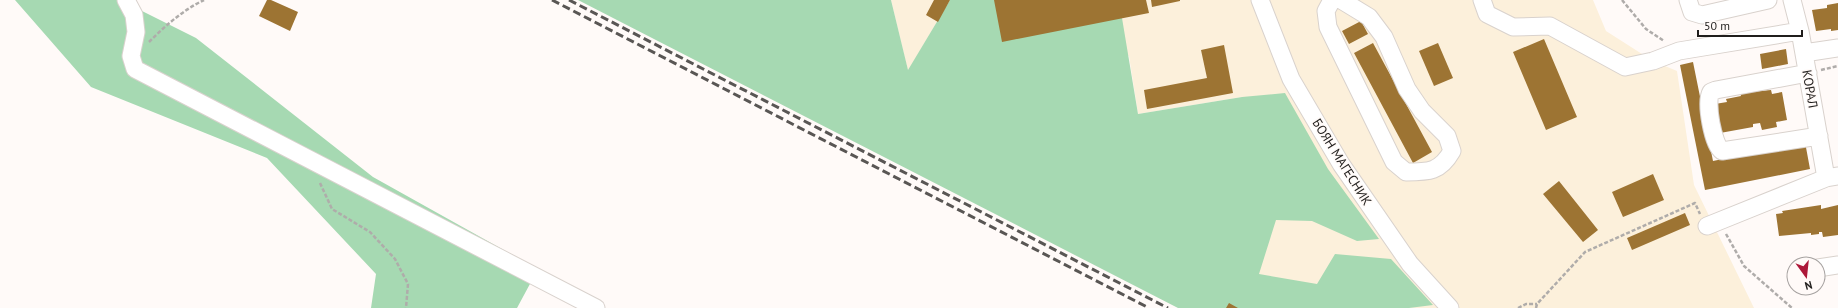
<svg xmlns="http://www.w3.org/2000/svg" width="1838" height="308" viewBox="0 0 1838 308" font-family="'PT Sans',sans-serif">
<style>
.industrial{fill:#fcf0db}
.green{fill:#a6d9b2}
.building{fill:#9d7433}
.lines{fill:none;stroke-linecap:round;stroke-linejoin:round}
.minor-casing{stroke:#d9d2cd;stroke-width:19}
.path{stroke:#afacaa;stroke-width:2.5;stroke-dasharray:4 2;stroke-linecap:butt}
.minor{stroke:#fff;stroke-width:17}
.rail{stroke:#595654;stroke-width:3;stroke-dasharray:8 4;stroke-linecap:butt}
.labels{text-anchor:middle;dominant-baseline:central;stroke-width:3;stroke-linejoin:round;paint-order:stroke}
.street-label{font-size:13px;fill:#201e1c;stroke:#fffaf8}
</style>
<rect width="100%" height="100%" fill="#fffaf8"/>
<path class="industrial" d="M 891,0 L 950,0 L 908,71 Z
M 994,0 L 1593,0 L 1606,31 L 1653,61 L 1677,71 L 1694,185 L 1754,308 L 1219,308 L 1242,97 L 1138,114 L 1129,56 Z"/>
<path class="green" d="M 15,0 L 120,0 L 196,38 L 373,177 L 538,269 L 517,308 L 371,308 L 376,274 L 267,158 L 91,87 Z
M 578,0 L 891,0 L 908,70 L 950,0 L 994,0 L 1122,18 L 1138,114 L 1242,97 L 1285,93 L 1328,169 L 1379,239 L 1357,241 L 1312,221 L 1276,220 L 1259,274 L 1317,284 L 1335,254 L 1391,259 L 1433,305 L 1409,308 L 1178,308 Z"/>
<path class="building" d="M 267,0 L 271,0 L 298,12 L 290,31 L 259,16 Z
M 934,0 L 950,0 L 938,22 L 926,15 Z
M 994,0 L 1146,0 L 1149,13 L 1002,42 Z
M 1151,0 L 1180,0 L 1180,1 L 1152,7 Z
M 1838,3 L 1838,30 L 1831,31 L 1831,29 L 1816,31 L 1812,10 L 1827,8 L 1827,5 Z
M 1361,21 L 1368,34 L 1349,44 L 1342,31 Z
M 1544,39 L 1577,117 L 1546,130 L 1513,52 Z
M 1373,43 L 1432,152 L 1413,163 L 1354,53 Z
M 1438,43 L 1453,78 L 1434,86 L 1419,51 Z
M 1224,45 L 1233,93 L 1147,109 L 1144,90 L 1207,78 L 1201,50 Z
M 1786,49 L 1788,64 L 1762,69 L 1760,54 Z
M 1693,62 L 1713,161 L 1805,142 L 1810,169 L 1705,190 L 1680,65 Z
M 1771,90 L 1772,94 L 1782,92 L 1787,120 L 1776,122 L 1777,127 L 1762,130 L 1760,123 L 1753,124 L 1753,127 L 1720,133 L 1715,104 L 1727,102 L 1726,99 L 1741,96 L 1740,93 Z
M 1653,174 L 1664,200 L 1623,217 L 1612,192 Z
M 1559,181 L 1598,230 L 1583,242 L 1543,194 Z
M 1821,205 L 1821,209 L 1838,205 L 1838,235 L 1823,237 L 1822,232 L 1819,232 L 1819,234 L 1811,235 L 1811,233 L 1779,236 L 1776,214 L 1783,213 L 1782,211 Z
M 1685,213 L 1690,225 L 1632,250 L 1627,238 Z
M 1229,303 L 1238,308 L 1226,308 Z"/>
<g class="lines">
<defs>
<path id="minor" d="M 126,0 L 134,15 L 136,32 L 131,56 L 135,69 L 596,308
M 1260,0 L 1291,79 L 1341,164 L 1410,264 L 1450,308
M 1332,0 L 1326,11 L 1328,27 L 1394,162 L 1406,172 C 1429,172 1440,172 1452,151 L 1447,136 L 1422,111 L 1407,89 L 1384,37 L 1369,17 L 1341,0
M 1482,0 L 1487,14 L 1513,27 L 1550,26 L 1625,67 L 1653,61 L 1679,51 L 1800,31
M 1688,0 L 1692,12 L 1702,15 L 1768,0
M 1792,0 L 1800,31 L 1826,178
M 1804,53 L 1838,48
M 1808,73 L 1716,90 L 1711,92 C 1705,102 1713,145 1722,151 L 1819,136
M 1707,226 L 1826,178 L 1837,176
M 1818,268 L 1838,265"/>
</defs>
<use href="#minor" class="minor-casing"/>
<path class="path" d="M 1622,0 L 1646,29 L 1664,41
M 149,42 C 165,26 183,10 204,0
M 1821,70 L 1838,66
M 320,183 L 332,209 L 370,232 L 395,259 L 408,284 L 406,308
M 1726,234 L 1744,266 L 1792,308
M 1518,308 L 1526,304 L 1537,304
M 1536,308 L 1537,304 L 1585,252 L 1695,203 L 1700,214"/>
<use href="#minor" class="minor"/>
<path class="rail" d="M 552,0 L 1149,308
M 569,0 L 1168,308"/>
</g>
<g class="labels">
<g class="street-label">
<text transform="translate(1810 89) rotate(80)">КОРАЛ</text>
<text transform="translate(1342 162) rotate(58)">БОЯН МАГЕСНИК</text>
</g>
</g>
<g transform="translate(1806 276) rotate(165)"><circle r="19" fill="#fffaf8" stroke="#a6a2a0"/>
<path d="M0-3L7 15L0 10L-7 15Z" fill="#ad1839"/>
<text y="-6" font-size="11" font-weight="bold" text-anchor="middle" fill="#201e1c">N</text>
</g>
<path d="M1698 30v6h104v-6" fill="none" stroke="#201e1c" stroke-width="2"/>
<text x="1704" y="30" font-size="12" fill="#201e1c" stroke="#fffaf8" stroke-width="3" paint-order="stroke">50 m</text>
</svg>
